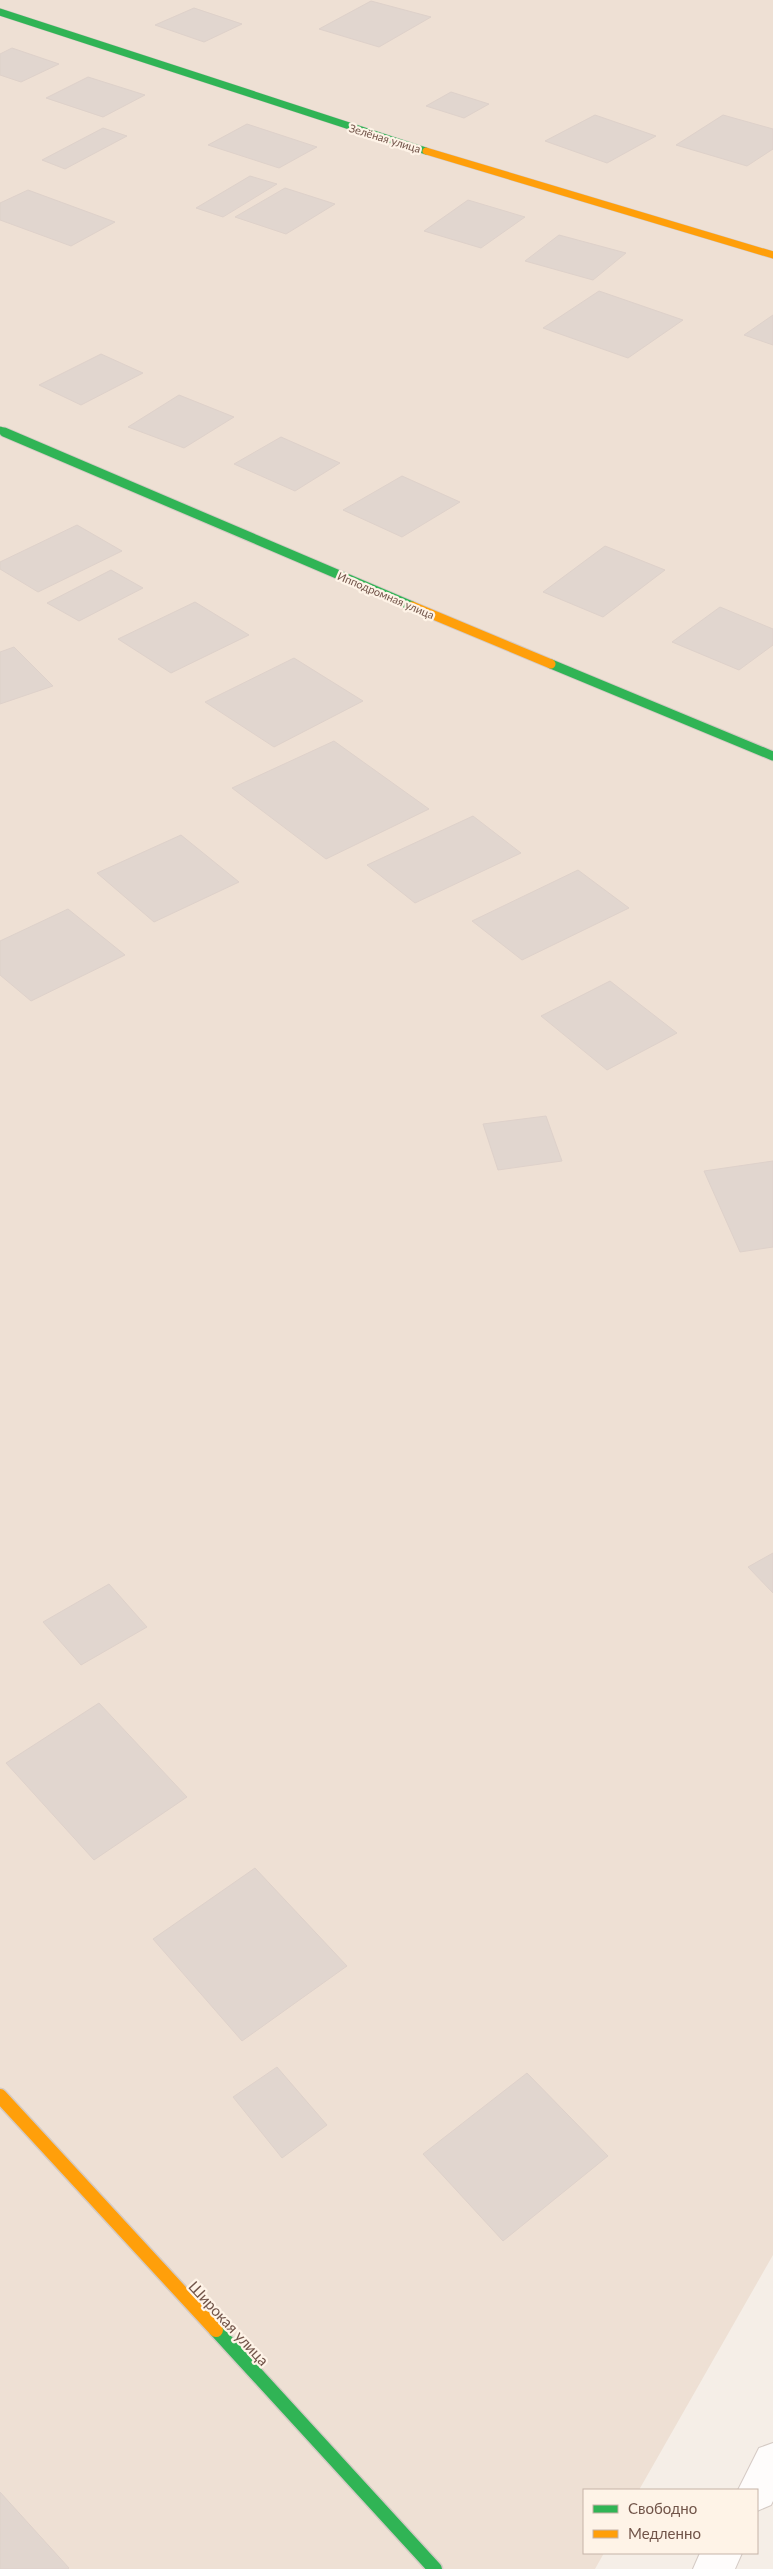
<svg xmlns="http://www.w3.org/2000/svg" width="773" height="2569" viewBox="0 0 773 2569" font-family="Lato,sans-serif">
<style>
.residential{fill:#eee0d4}
.building{fill:#e1d6cf;stroke:#ded1ca}
.lines{fill:none;stroke-linecap:round;stroke-linejoin:round}
.street-casing{stroke:#d4cac4;stroke-width:2}
.fast-far2-casing{stroke:#d4cac4;stroke-width:8}
.fast-far1-casing{stroke:#d4cac4;stroke-width:11}
.fast-casing{stroke:#d4cac4;stroke-width:17}
.slow-far2-casing{stroke:#d4cac4;stroke-width:8}
.slow-far1-casing{stroke:#d4cac4;stroke-width:11}
.slow-casing{stroke:#d4cac4;stroke-width:17}
.street{fill:#fefcfb;fill-rule:evenodd}
.fast-far2{stroke:#30b455;stroke-width:7}
.fast-far1{stroke:#30b455;stroke-width:9}
.fast{stroke:#30b455;stroke-width:14}
.slow-far2{stroke:#ff9f0a;stroke-width:7}
.slow-far1{stroke:#ff9f0a;stroke-width:9}
.slow{stroke:#ff9f0a;stroke-width:14}
.labels{text-anchor:middle;dominant-baseline:central;stroke-width:4.5;stroke-linejoin:round;paint-order:stroke}
.far-street-label{font-size:11px;fill:#715449;stroke:#fef3e7}
.near-street-label{font-size:15px;fill:#715449;stroke:#fef3e7}
</style>
<rect width="100%" height="100%" fill="#f5eee7"/>
<path class="residential" d="M 0,0 L 773,0 L 773,2255 L 639,2490 L 584,2490 L 584,2553 L 604,2553 L 595,2569 L 0,2569 Z"/>
<path class="building" d="M 371,1 L 431,17 L 379,47 L 319,29 Z
M 194,8 L 242,24 L 204,42 L 155,25 Z
M 12,48 L 59,64 L 21,82 L 0,75 L 0,54 Z
M 88,77 L 145,95 L 103,117 L 46,98 Z
M 451,92 L 489,104 L 464,118 L 426,106 Z
M 595,115 L 656,136 L 607,163 L 545,141 Z
M 723,115 L 773,129 L 773,149 L 747,166 L 676,145 Z
M 247,124 L 317,147 L 279,168 L 208,145 Z
M 103,128 L 127,136 L 65,169 L 42,160 Z
M 250,176 L 277,184 L 223,217 L 196,208 Z
M 285,188 L 335,204 L 286,234 L 235,217 Z
M 28,190 L 115,222 L 71,246 L 0,220 L 0,203 Z
M 468,200 L 525,217 L 481,248 L 424,231 Z
M 559,235 L 626,253 L 593,280 L 525,261 Z
M 599,291 L 683,320 L 628,358 L 543,328 Z
M 773,315 L 773,345 L 744,335 Z
M 101,354 L 143,373 L 81,405 L 39,385 Z
M 179,395 L 234,417 L 184,448 L 128,427 Z
M 281,437 L 340,463 L 295,491 L 234,464 Z
M 402,476 L 460,502 L 402,537 L 343,510 Z
M 77,525 L 122,551 L 38,592 L 0,569 L 0,562 Z
M 605,546 L 665,570 L 603,617 L 543,592 Z
M 111,570 L 143,588 L 79,621 L 47,603 Z
M 195,602 L 249,635 L 171,673 L 118,639 Z
M 720,607 L 773,629 L 773,645 L 739,670 L 672,642 Z
M 14,647 L 53,686 L 0,704 L 0,652 Z
M 294,658 L 363,701 L 274,747 L 205,702 Z
M 334,741 L 429,809 L 326,859 L 232,788 Z
M 473,816 L 521,853 L 415,903 L 367,865 Z
M 181,835 L 239,882 L 154,922 L 97,873 Z
M 578,870 L 629,908 L 522,960 L 472,921 Z
M 68,909 L 125,955 L 31,1001 L 0,975 L 0,941 Z
M 610,981 L 677,1033 L 607,1070 L 541,1016 Z
M 546,1116 L 562,1161 L 498,1170 L 483,1124 Z
M 773,1161 L 773,1247 L 740,1252 L 704,1171 Z
M 773,1553 L 773,1593 L 748,1567 Z
M 109,1584 L 147,1627 L 81,1665 L 43,1622 Z
M 99,1703 L 187,1797 L 94,1860 L 6,1763 Z
M 255,1868 L 347,1966 L 242,2041 L 153,1939 Z
M 277,2067 L 327,2125 L 282,2158 L 233,2097 Z
M 527,2073 L 608,2156 L 503,2241 L 423,2154 Z
M 0,2492 L 69,2568 L 68,2569 L 0,2569 Z"/>
<g class="lines">
<defs>
<path id="street" d="M 773,2443 L 773,2501 L 771,2505 L 757,2511 L 757,2490 L 738,2490 L 759,2448 Z
M 700,2553 L 742,2553 L 735,2569 L 693,2569 Z"/>
<path id="fast-far2" d="M 0,12 L 426,151
M 0,430 L 7,433"/>
<path id="fast-far1" d="M 4,432 L 412,606
M 551,664 L 773,756"/>
<path id="fast" d="M 216,2330 L 435,2569"/>
<path id="slow-far2" d="M 426,151 L 773,255"/>
<path id="slow-far1" d="M 412,606 L 551,664"/>
<path id="slow" d="M 0,2096 L 216,2330"/>
</defs>
<use href="#street" class="street-casing"/>
<use href="#fast-far2" class="fast-far2-casing"/>
<use href="#fast-far1" class="fast-far1-casing"/>
<use href="#fast" class="fast-casing"/>
<use href="#slow-far2" class="slow-far2-casing"/>
<use href="#slow-far1" class="slow-far1-casing"/>
<use href="#slow" class="slow-casing"/>
<use href="#street" class="street"/>
<use href="#fast-far2" class="fast-far2"/>
<use href="#fast-far1" class="fast-far1"/>
<use href="#fast" class="fast"/>
<use href="#slow-far2" class="slow-far2"/>
<use href="#slow-far1" class="slow-far1"/>
<use href="#slow" class="slow"/>
</g>
<g class="labels">
<g class="far-street-label">
<text transform="translate(385 138) rotate(17)">Зелёная улица</text>
<text transform="translate(386 595) rotate(23)">Ипподромная улица</text>
</g>
<g class="near-street-label">
<text transform="translate(229 2323) rotate(47)">Широкая улица</text>
</g>
</g>
<rect x="583" y="2489" width="175" height="65" fill="#fef3e7" stroke="#c6b3a8"/>
<rect x="593" y="2505" width="25" height="8" fill="#30b455" stroke="#c6b3a8"/>
<text x="628" y="2514" font-size="15" fill="#715449">Свободно</text>
<rect x="593" y="2530" width="25" height="8" fill="#ff9f0a" stroke="#c6b3a8"/>
<text x="628" y="2539" font-size="15" fill="#715449">Медленно</text>
</svg>
